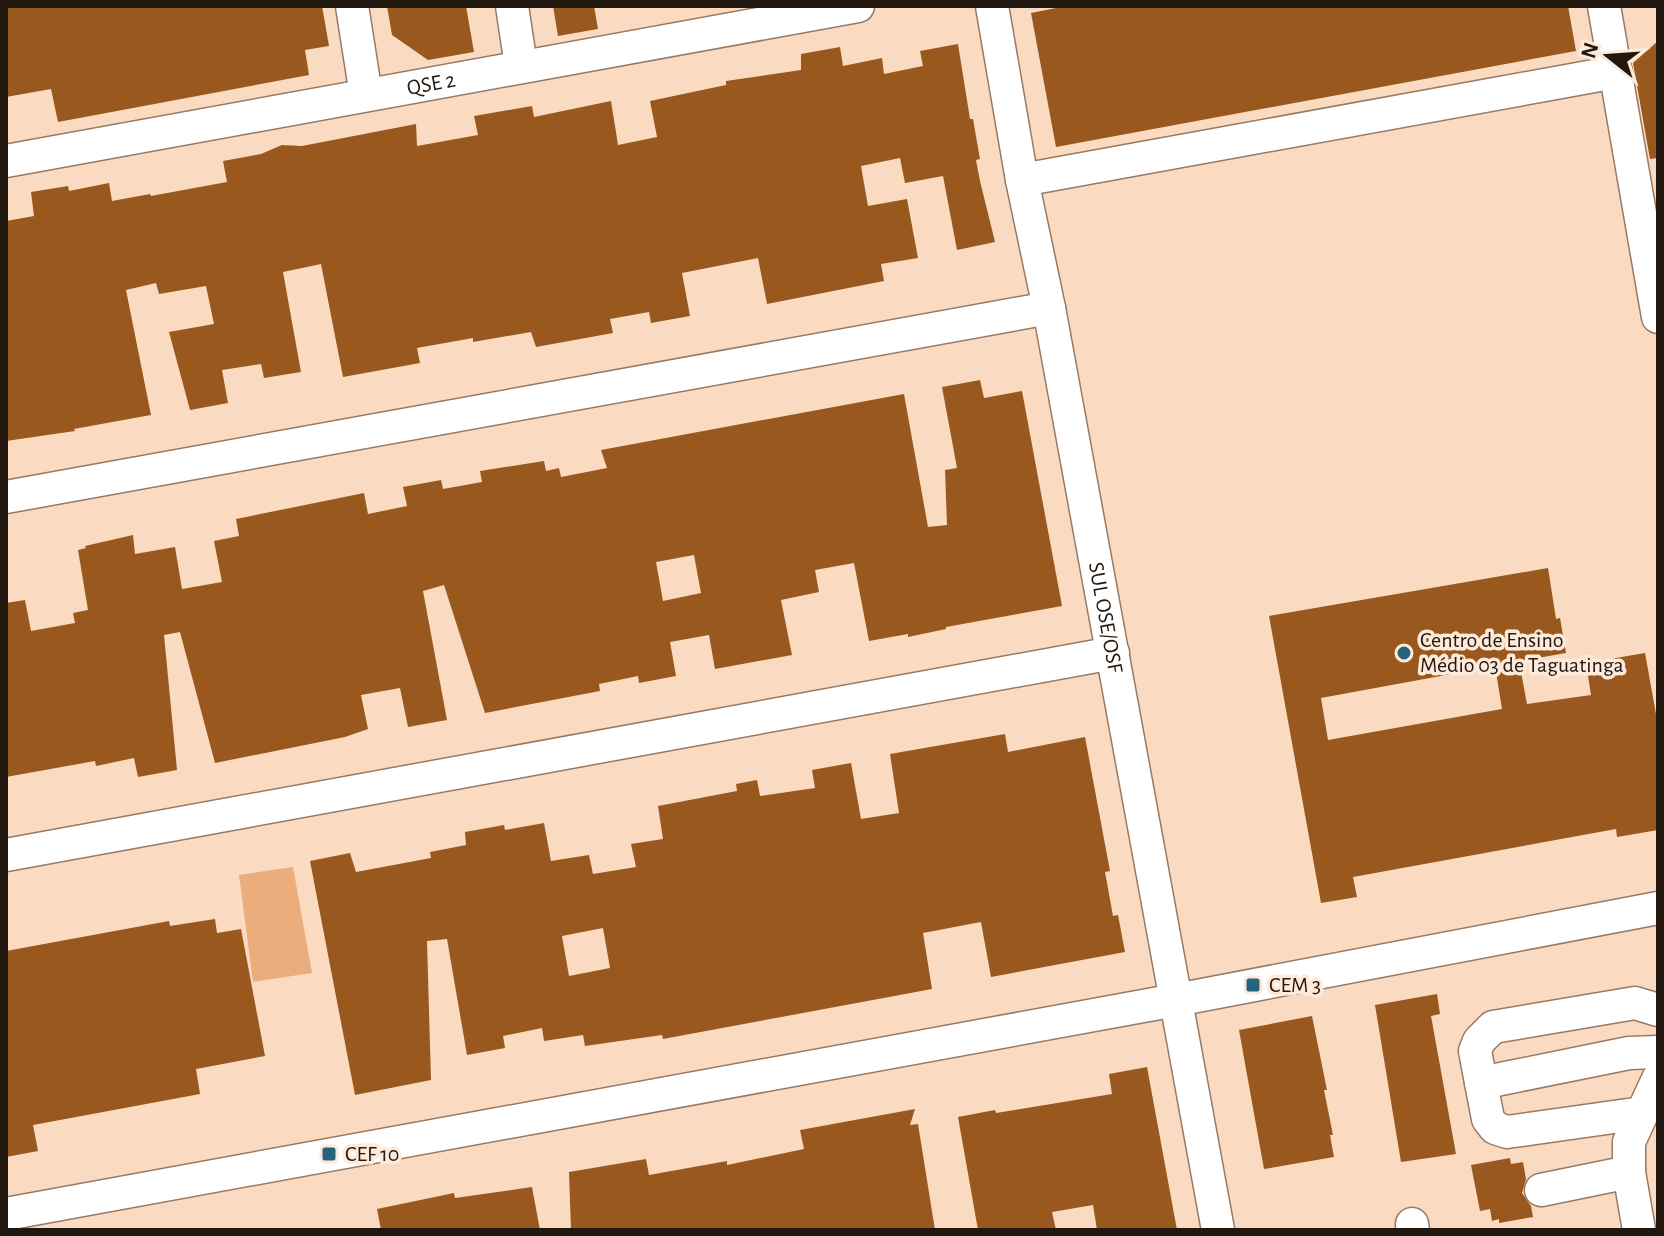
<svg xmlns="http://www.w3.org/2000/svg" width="1664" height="1236" viewBox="0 0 1664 1236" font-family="'Alegreya Sans',sans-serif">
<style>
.green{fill:#ebad7b}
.building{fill:#99591e;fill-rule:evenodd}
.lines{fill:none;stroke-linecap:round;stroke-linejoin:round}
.minor-casing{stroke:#987a64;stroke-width:35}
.minor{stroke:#fff;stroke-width:32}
.poi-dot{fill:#26647b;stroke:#feeadb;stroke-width:3}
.labels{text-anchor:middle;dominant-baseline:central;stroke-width:7;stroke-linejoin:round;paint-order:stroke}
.street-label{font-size:22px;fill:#22170e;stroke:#feeadb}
.poi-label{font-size:22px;fill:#22170e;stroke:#feeadb;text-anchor:start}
</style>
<rect width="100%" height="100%" fill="#fadac1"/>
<path class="green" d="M 293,867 L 312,973 L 253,982 L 239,875 Z"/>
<path class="building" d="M 6,6 L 322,6 L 329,46 L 305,50 L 309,75 L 58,122 L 51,89 L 6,97 Z
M 387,6 L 466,6 L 474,52 L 428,60 L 392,35 Z
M 553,6 L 594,6 L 598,29 L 558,36 Z
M 1066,6 L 1568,6 L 1576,51 L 1056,147 L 1031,13 Z
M 1658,41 L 1658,158 L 1650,159 L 1633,63 Z
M 958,44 L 970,119 L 973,119 L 980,159 L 976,160 L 980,181 L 995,242 L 957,250 L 943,176 L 905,183 L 900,158 L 861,166 L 868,206 L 907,199 L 918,258 L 881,264 L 884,281 L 767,304 L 758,258 L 682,273 L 690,316 L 651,323 L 649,312 L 610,319 L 613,333 L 536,347 L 531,332 L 473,342 L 473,338 L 417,348 L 420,363 L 343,377 L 321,264 L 283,272 L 301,372 L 264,378 L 261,364 L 222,370 L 228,403 L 190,410 L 169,332 L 214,324 L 206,286 L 159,294 L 156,283 L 126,290 L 151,415 L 74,429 L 75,431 L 6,441 L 6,221 L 34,216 L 31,192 L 68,186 L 69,191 L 109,183 L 112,201 L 150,194 L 151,196 L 227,182 L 223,161 L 261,154 L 282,145 L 302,146 L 416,124 L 417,146 L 478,135 L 474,116 L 532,106 L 534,117 L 611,101 L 618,145 L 657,137 L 650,101 L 726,85 L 726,81 L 801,70 L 801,54 L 840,47 L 843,66 L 882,58 L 884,74 L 923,66 L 920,51 Z
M 980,380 L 984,398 L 1022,391 L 1062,606 L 946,627 L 946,629 L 908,637 L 908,634 L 869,641 L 854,563 L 815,570 L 819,592 L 781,600 L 792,655 L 715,669 L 709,635 L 670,642 L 676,676 L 639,683 L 638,676 L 599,684 L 600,691 L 485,713 L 444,585 L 423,591 L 447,720 L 408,727 L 400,688 L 361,695 L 368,729 L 345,737 L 215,763 L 180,632 L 164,635 L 177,770 L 138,777 L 134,758 L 96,766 L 95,761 L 6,777 L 6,603 L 25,600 L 31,631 L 75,623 L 73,613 L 88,610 L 78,550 L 86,548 L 85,546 L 133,535 L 135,554 L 175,547 L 182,589 L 222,582 L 214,541 L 239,536 L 236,519 L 364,493 L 368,514 L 407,506 L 403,487 L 441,480 L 443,489 L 482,482 L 480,471 L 544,461 L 546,471 L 559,468 L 561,477 L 607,468 L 601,450 L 904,394 L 928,527 L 947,525 L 945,470 L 957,468 L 942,387 ZM 694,555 L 701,593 L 663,601 L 656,562 Z
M 1548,568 L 1556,619 L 1560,618 L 1566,653 L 1519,661 L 1527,704 L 1591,695 L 1586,663 L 1645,653 L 1658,725 L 1658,830 L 1617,837 L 1616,829 L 1353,877 L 1357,897 L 1321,903 L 1269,616 ZM 1495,666 L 1502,709 L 1328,740 L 1321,698 Z
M 1005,734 L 1008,752 L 1085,737 L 1110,871 L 1105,872 L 1113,916 L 1118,915 L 1125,952 L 991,977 L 981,922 L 923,933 L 932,989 L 663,1039 L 662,1035 L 585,1046 L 583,1035 L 544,1041 L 542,1028 L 503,1036 L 505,1048 L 467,1055 L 447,939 L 427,941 L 431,1080 L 355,1095 L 310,861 L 350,853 L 356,872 L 431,858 L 430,852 L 466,845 L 465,832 L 504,825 L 505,830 L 544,823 L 551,861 L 589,855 L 593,874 L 636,867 L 631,844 L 663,839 L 658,806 L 737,791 L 736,784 L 757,780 L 760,796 L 815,788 L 812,770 L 851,763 L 861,819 L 899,813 L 890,754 ZM 603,928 L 610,968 L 569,976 L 562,936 Z
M 215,919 L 217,933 L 241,929 L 265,1056 L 196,1069 L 200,1094 L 33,1125 L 38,1151 L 6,1157 L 6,951 L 169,921 L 170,926 Z
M 1437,994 L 1440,1014 L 1431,1016 L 1456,1154 L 1401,1162 L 1375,1005 Z
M 1312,1016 L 1327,1090 L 1324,1090 L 1333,1135 L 1330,1135 L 1334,1157 L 1264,1169 L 1239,1030 Z
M 1147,1067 L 1177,1230 L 1097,1230 L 1093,1205 L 1052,1212 L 1056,1230 L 978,1230 L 958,1117 L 995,1110 L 996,1113 L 1112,1094 L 1109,1074 Z
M 915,1109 L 910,1125 L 918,1124 L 935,1230 L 571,1230 L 569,1172 L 646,1159 L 649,1175 L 727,1161 L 727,1165 L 804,1149 L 800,1130 Z
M 1510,1158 L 1511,1164 L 1523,1162 L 1526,1179 L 1522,1193 L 1531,1206 L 1533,1217 L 1499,1223 L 1499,1219 L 1492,1221 L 1490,1209 L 1480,1211 L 1471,1165 Z
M 532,1187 L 540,1230 L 381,1230 L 377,1209 L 454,1193 L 455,1198 Z"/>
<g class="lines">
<defs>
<g id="minor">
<path d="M 352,6 L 366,95"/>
<path d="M 512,6 L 521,66"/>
<path id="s1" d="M 992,6 L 1022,180 L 1049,308 L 1218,1230"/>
<path d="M 1604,6 L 1658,317"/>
<path id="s2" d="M 6,161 L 858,6"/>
<path d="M 1022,180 L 1616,72"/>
<path d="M 6,497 L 1049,308"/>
<path d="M 6,855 L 1113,653"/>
<path d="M 1481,1083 L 1629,1053 L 1658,1052"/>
<path d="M 1642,1113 L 1507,1132 L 1495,1128 L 1488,1119 L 1475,1051 L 1479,1041 L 1493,1027 L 1635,1003 L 1658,1010"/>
<path d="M 1541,1190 L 1629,1172"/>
<path d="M 6,1214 L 1176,1000 L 1658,908"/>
<path d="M 1412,1224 L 1413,1230"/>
<path d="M 1639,1230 L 1629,1172 L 1629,1142 L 1658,1079"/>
</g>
</defs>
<use href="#minor" class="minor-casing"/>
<use href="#minor" class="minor"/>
</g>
<g class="poi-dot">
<circle cx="1404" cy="653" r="8"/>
<rect x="1245" y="977" width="16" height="16" rx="4"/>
<rect x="321" y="1146" width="16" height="16" rx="4"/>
</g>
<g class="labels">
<g class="street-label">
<text stroke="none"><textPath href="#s2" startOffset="432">QSE 2</textPath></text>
<text stroke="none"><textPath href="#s1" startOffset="622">SUL OSE/OSF</textPath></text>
</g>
<g class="poi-label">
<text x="1420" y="640">Centro de Ensino<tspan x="1420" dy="25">Médio 03 de Taguatinga</tspan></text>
<text x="1269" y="985">CEM 3</text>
<text x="345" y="1154">CEF 10</text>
</g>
</g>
<rect width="1664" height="1236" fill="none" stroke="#22170e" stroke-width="16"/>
<g transform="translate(1608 56) rotate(287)" stroke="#feeadb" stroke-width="6" paint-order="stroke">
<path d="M0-6L14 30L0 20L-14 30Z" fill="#22170e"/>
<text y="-12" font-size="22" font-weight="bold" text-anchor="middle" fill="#22170e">N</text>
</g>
</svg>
